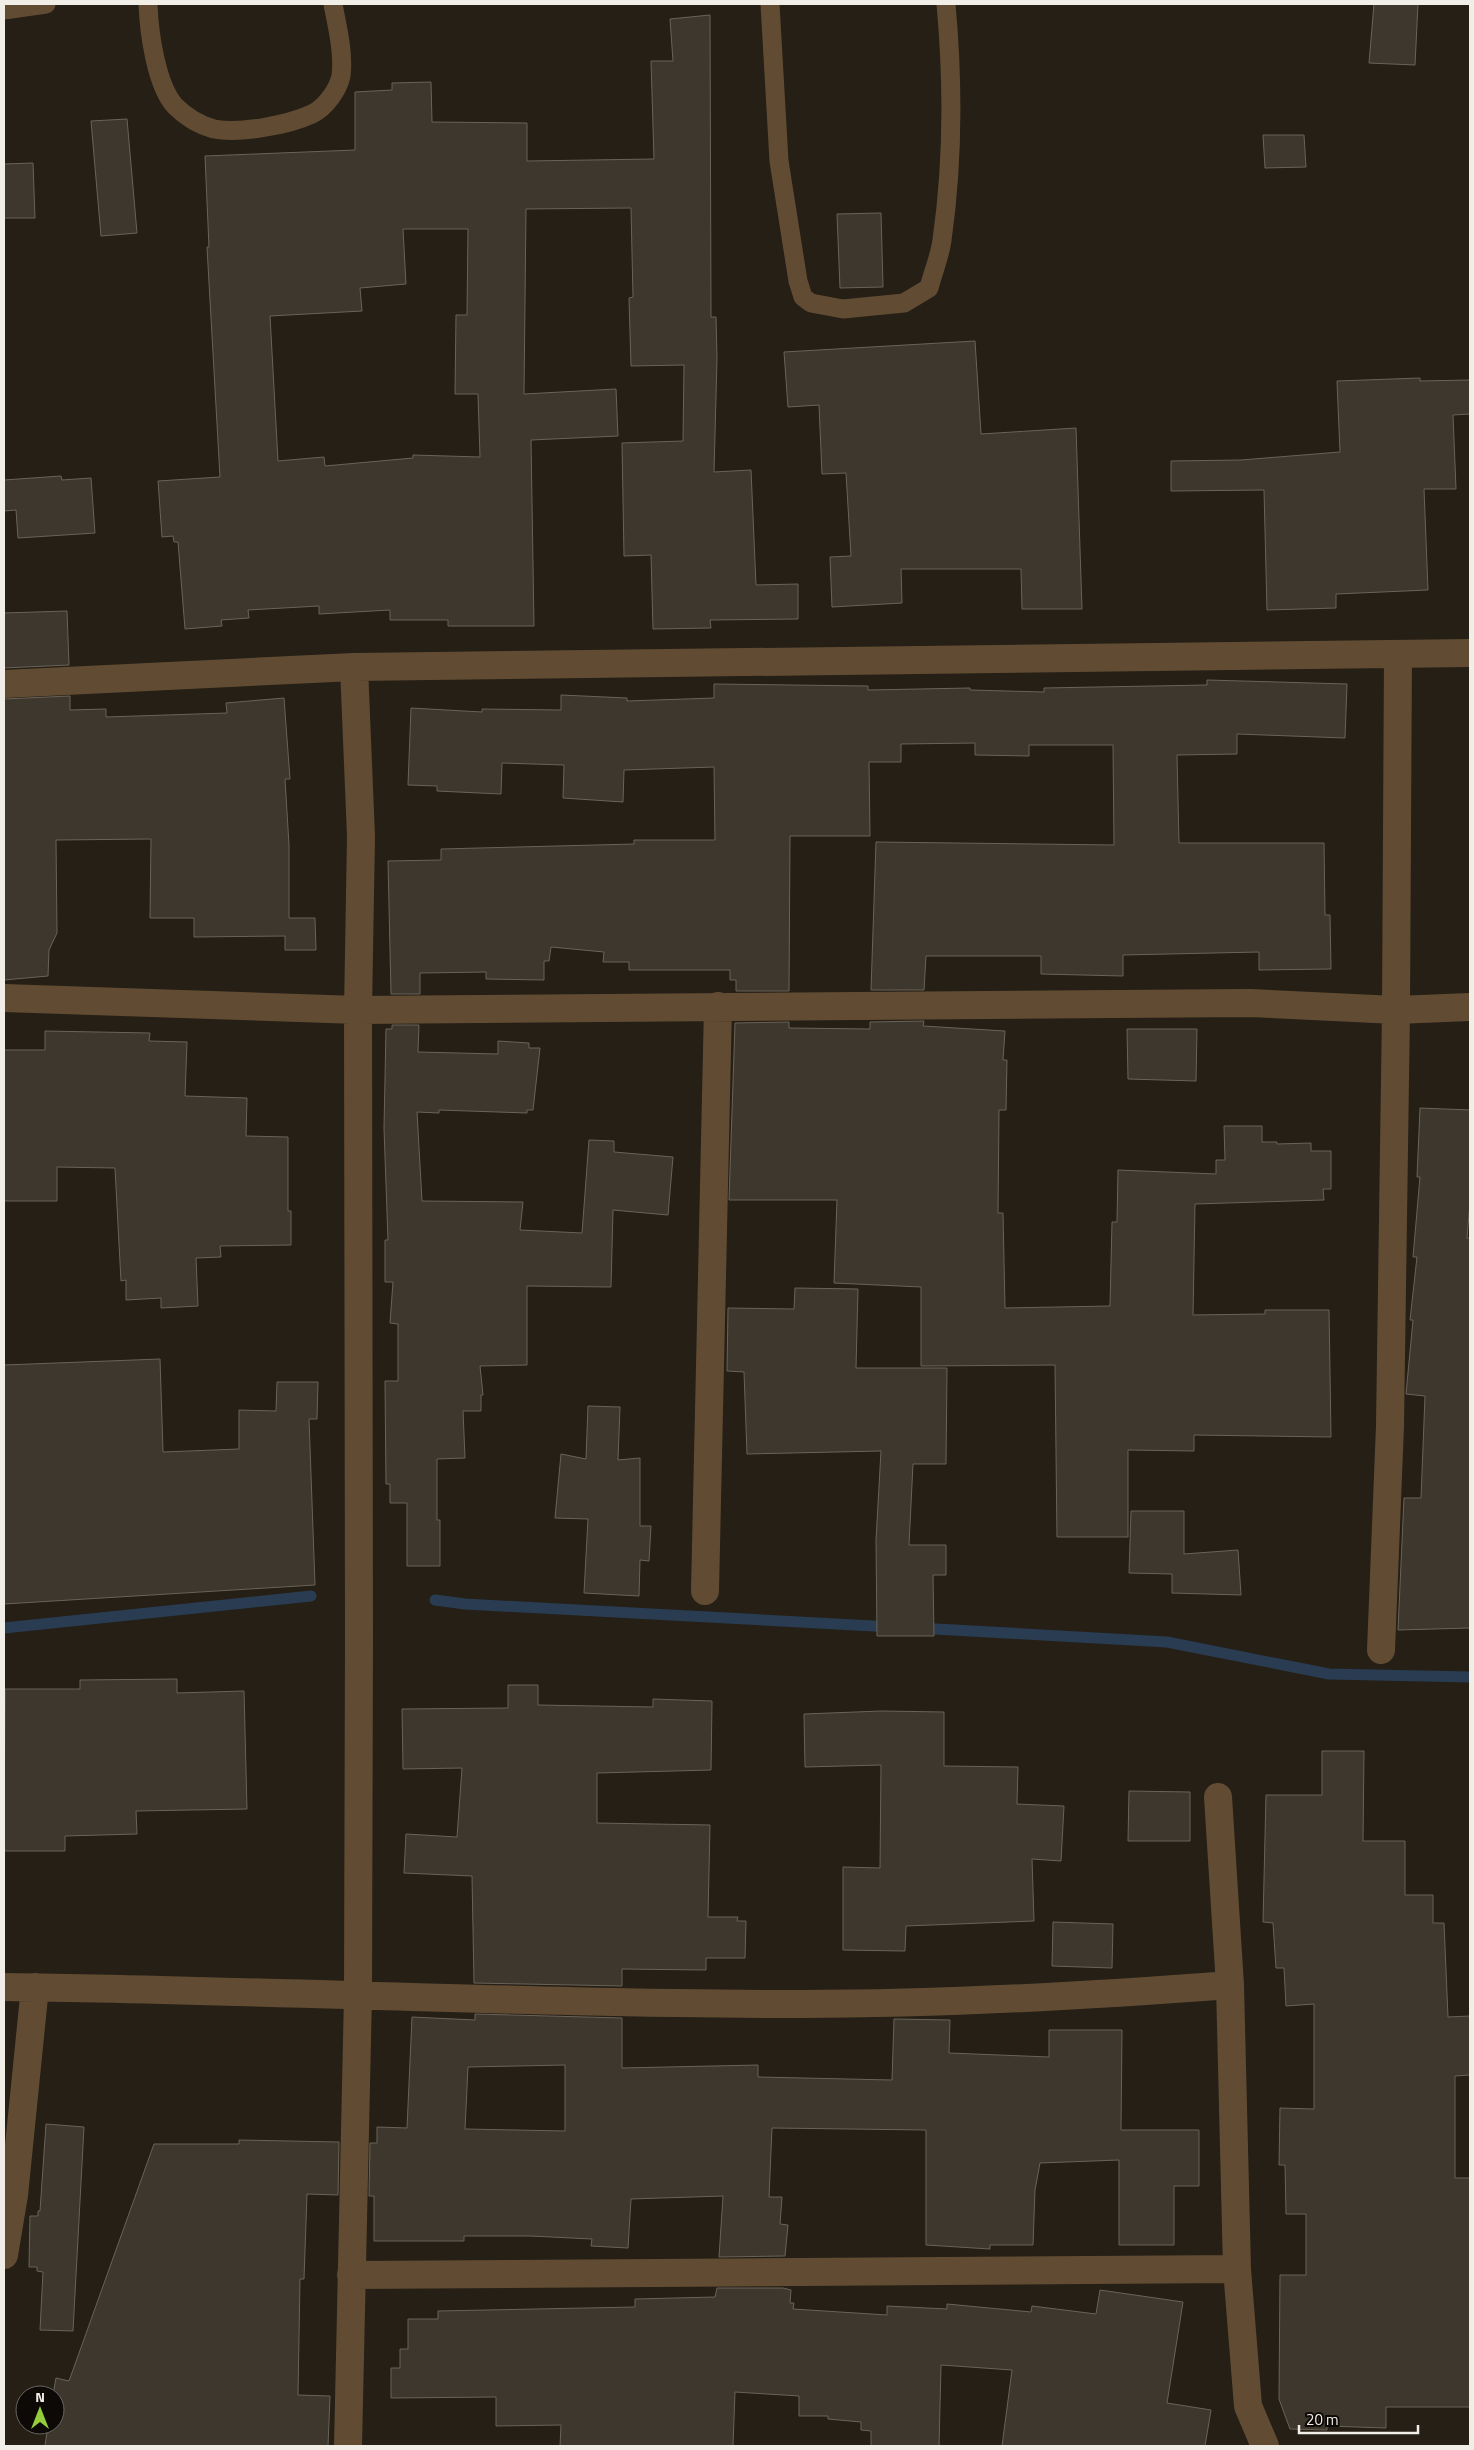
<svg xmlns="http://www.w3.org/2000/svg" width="1474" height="2450" viewBox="0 0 1474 2450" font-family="'Titillium Web',sans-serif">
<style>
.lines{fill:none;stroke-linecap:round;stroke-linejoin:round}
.stream{stroke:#293c51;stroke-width:11}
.building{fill:#3d372d;stroke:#6a6358;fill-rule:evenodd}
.lane{stroke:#614c33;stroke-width:19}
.street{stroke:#614c33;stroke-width:28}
</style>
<rect width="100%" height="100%" fill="#251f16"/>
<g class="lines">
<path class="stream" d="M 435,1600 L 465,1604 L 892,1627
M 4,1628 L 311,1596
M 918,1628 L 1167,1642 L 1329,1674 L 1470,1677"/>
</g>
<path class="building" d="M 1374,4 L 1418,4 L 1415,65 L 1369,63 Z
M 710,15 L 711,317 L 716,317 L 717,358 L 714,472 L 751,470 L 756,585 L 798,584 L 798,619 L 710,620 L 711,628 L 653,629 L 651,555 L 624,556 L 622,443 L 683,441 L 684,365 L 631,366 L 629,298 L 633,297 L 631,208 L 526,209 L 524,394 L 616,389 L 618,436 L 531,440 L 534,626 L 448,626 L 448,620 L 390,620 L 390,610 L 319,614 L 319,606 L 248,610 L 249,618 L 221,620 L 222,626 L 185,629 L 178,542 L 174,542 L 173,536 L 162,537 L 158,481 L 220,477 L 207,247 L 209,247 L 205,156 L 355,150 L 355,92 L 392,90 L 392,83 L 431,82 L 432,122 L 527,123 L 527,161 L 654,159 L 651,61 L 673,61 L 670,19 ZM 403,229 L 468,229 L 467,315 L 456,315 L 455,394 L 478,394 L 480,457 L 413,455 L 413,458 L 325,466 L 324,457 L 278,461 L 270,316 L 362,311 L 360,288 L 406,284 Z
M 127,119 L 137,233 L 101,236 L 91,121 Z
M 1263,135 L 1304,135 L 1306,167 L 1265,168 Z
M 33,163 L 35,218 L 4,218 L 4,164 Z
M 881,213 L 883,287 L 840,288 L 837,214 Z
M 975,341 L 981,434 L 1076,428 L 1082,609 L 1022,609 L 1021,569 L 901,569 L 902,603 L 832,607 L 830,557 L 851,556 L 846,473 L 822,474 L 819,405 L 788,407 L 784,352 Z
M 1420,378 L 1420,381 L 1470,380 L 1470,414 L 1453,415 L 1456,489 L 1424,489 L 1428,590 L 1336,594 L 1336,608 L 1267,610 L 1264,490 L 1171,491 L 1171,461 L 1241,460 L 1340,452 L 1337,381 Z
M 61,476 L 62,480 L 91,478 L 95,533 L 18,538 L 16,510 L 4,511 L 4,480 Z
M 67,611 L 69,665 L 4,668 L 4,613 Z
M 1207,680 L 1347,684 L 1345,738 L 1237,734 L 1237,754 L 1177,755 L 1179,843 L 1324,843 L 1325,915 L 1330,915 L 1331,969 L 1259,970 L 1259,952 L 1123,955 L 1123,976 L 1041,974 L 1041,956 L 926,956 L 924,990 L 871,990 L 876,842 L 1114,845 L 1113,745 L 1029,745 L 1029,756 L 975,755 L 975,743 L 901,744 L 901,762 L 869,762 L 870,836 L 790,836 L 789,991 L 736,991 L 736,980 L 730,980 L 730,970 L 629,970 L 629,962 L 603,962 L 604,952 L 551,947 L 549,961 L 544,961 L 544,980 L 486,979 L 486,972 L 420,973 L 420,994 L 391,994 L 388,861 L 441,860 L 441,849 L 634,844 L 634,840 L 715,840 L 714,767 L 624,770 L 623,802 L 563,798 L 564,765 L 502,763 L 501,794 L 437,791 L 437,786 L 408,785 L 411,708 L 482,712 L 482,709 L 561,710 L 561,695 L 627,698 L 627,701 L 714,698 L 714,684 L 868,686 L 868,690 L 970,688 L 970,690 L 1044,692 L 1044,688 L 1207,685 Z
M 70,696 L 70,710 L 106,709 L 106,717 L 227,713 L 226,703 L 284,698 L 290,779 L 285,779 L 289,845 L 289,918 L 315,918 L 316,950 L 285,950 L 285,936 L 194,937 L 194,918 L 150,918 L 151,839 L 56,840 L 57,933 L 49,950 L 48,976 L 4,980 L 4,699 Z
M 924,1021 L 923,1026 L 1005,1031 L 1003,1060 L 1007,1060 L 1006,1110 L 999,1110 L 998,1213 L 1003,1213 L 1005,1308 L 1110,1306 L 1112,1222 L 1117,1222 L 1118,1170 L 1216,1174 L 1216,1160 L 1225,1160 L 1224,1126 L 1262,1126 L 1262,1142 L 1277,1142 L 1277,1144 L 1311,1143 L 1311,1151 L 1331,1151 L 1331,1189 L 1323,1189 L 1324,1200 L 1195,1204 L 1193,1315 L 1265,1314 L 1265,1310 L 1329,1310 L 1331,1437 L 1194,1435 L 1194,1451 L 1128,1450 L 1128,1537 L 1057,1537 L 1055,1365 L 921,1366 L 921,1287 L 834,1283 L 837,1200 L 729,1200 L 735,1023 L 789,1022 L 789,1028 L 870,1029 L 870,1022 Z
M 392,1025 L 419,1025 L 418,1052 L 498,1054 L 498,1041 L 529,1043 L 529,1048 L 540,1048 L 533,1110 L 527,1110 L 527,1113 L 439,1110 L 439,1113 L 417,1112 L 422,1201 L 523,1202 L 520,1230 L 582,1233 L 589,1140 L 614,1141 L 614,1152 L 673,1157 L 668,1215 L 613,1210 L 611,1287 L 527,1286 L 527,1365 L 480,1366 L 483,1395 L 481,1395 L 481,1411 L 463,1411 L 465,1458 L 437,1459 L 437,1520 L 440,1520 L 440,1566 L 407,1566 L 407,1503 L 390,1503 L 390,1484 L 386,1484 L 385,1381 L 398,1381 L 398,1324 L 390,1323 L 393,1282 L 385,1282 L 385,1240 L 388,1240 L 384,1128 L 386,1029 L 392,1029 Z
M 1127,1029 L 1197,1029 L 1196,1081 L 1128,1079 Z
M 45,1031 L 150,1033 L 149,1041 L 187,1042 L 185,1096 L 247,1098 L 246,1136 L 288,1137 L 288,1211 L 291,1211 L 291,1245 L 220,1246 L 221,1257 L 196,1258 L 198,1306 L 161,1308 L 161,1298 L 126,1300 L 126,1280 L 121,1281 L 115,1168 L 57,1167 L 57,1201 L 4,1201 L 4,1050 L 45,1050 Z
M 1420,1108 L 1470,1110 L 1470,1202 L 1467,1238 L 1470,1238 L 1470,1628 L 1398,1630 L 1404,1498 L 1421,1498 L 1425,1396 L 1406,1394 L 1413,1320 L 1410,1320 L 1417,1257 L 1413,1257 L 1420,1177 L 1417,1177 Z
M 795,1288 L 858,1289 L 856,1368 L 947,1368 L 946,1464 L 913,1464 L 909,1545 L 946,1545 L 946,1575 L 933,1575 L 934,1636 L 877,1636 L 876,1540 L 881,1451 L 747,1454 L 744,1372 L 727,1371 L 728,1308 L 794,1309 Z
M 160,1359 L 163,1452 L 239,1449 L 239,1410 L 276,1411 L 277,1382 L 318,1382 L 317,1419 L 309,1419 L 315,1585 L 4,1604 L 4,1365 Z
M 588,1406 L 620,1407 L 618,1460 L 640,1458 L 640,1526 L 651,1526 L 649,1561 L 640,1560 L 639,1596 L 584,1593 L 588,1519 L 555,1518 L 561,1454 L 586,1459 Z
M 1131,1511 L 1184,1511 L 1184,1554 L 1238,1550 L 1241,1595 L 1172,1593 L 1172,1574 L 1129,1573 Z
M 177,1679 L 177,1693 L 244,1691 L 247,1809 L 136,1811 L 137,1834 L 65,1836 L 65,1851 L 4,1851 L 5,1689 L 80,1689 L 80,1680 Z
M 508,1685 L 538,1685 L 538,1705 L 653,1707 L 653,1699 L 712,1701 L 711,1770 L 597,1773 L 597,1823 L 710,1825 L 708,1917 L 738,1917 L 737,1921 L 746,1921 L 745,1958 L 706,1958 L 706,1970 L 622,1969 L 622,1986 L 474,1983 L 472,1876 L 404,1873 L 406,1834 L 457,1837 L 462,1768 L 403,1769 L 402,1709 L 508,1708 Z
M 881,1711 L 944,1712 L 944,1766 L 1018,1767 L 1017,1804 L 1064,1806 L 1061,1861 L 1032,1859 L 1034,1921 L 906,1926 L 905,1951 L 843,1950 L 843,1867 L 880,1868 L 881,1765 L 805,1767 L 804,1714 Z
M 1322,1751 L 1364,1751 L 1363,1841 L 1405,1841 L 1405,1895 L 1433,1895 L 1433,1923 L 1444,1923 L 1448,2017 L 1470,2016 L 1470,2075 L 1455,2076 L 1455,2178 L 1470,2178 L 1470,2407 L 1386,2407 L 1386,2428 L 1327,2426 L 1327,2430 L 1290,2429 L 1279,2399 L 1280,2275 L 1306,2275 L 1306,2214 L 1286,2214 L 1285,2165 L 1279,2165 L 1280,2108 L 1314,2109 L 1314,2004 L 1286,2006 L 1284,1968 L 1276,1968 L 1273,1923 L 1263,1922 L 1266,1795 L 1322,1795 Z
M 1129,1791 L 1190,1792 L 1190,1841 L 1128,1841 Z
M 1053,1922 L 1113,1924 L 1112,1968 L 1052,1966 Z
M 475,2014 L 622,2018 L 622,2068 L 758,2065 L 758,2077 L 892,2080 L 894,2019 L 950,2020 L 949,2053 L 1049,2057 L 1049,2030 L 1122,2030 L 1121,2130 L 1199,2130 L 1199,2186 L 1174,2186 L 1174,2245 L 1119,2245 L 1119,2160 L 1040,2163 L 1035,2190 L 1033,2245 L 990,2245 L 990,2249 L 926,2245 L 926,2130 L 772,2128 L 769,2197 L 782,2197 L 780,2224 L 788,2225 L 785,2256 L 719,2257 L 723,2196 L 631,2199 L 628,2248 L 591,2246 L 592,2239 L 530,2236 L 464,2236 L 464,2241 L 374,2241 L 374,2196 L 369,2196 L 370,2143 L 377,2143 L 377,2127 L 407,2128 L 412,2017 L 475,2020 ZM 565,2065 L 565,2131 L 465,2129 L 468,2067 Z
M 46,2124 L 84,2127 L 73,2331 L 40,2330 L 43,2272 L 37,2271 L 37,2267 L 29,2267 L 30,2216 L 38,2216 L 38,2211 L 40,2211 Z
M 239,2140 L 339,2142 L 338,2195 L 307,2194 L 304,2279 L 300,2279 L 298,2395 L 330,2396 L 328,2446 L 45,2446 L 48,2425 L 55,2425 L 55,2395 L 53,2395 L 56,2378 L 69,2381 L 154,2144 L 239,2144 Z
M 717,2288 L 783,2288 L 791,2290 L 790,2303 L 794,2303 L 793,2309 L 887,2315 L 887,2306 L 947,2309 L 947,2304 L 1031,2312 L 1032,2306 L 1096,2314 L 1100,2290 L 1183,2302 L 1167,2403 L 1211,2410 L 1205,2446 L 1002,2446 L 1012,2370 L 941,2365 L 939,2446 L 871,2446 L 871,2431 L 861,2430 L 861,2422 L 828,2419 L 828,2416 L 799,2416 L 799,2396 L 735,2392 L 733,2446 L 560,2446 L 561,2425 L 496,2426 L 496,2397 L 391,2398 L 391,2368 L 400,2368 L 400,2349 L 408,2349 L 408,2319 L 438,2319 L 438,2311 L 635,2307 L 635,2299 L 715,2297 Z"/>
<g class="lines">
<path class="lane" d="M 148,4 C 149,32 156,85 175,106 C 186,117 199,125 214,129 C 240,134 288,125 312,114 C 325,108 338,90 341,76 C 344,53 337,26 333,4
M 770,4 L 779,161 L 798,281 L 803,297 L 811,303 L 843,309 L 904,303 L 929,288 C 933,272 940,256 942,240 C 953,163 953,81 946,4
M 4,10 L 46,4"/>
<path class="street" d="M 4,684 L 354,667 L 1470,653
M 4,998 L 358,1010 L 1250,1003 L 1396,1010 L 1470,1007
M 705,1591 L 718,1006
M 1381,1650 L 1390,1426 L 1396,1010 L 1398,654
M 1218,1797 L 1230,1985 L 1237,2269 L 1248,2406 L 1265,2446
M 4,1987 C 269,1990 534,2004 799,2004 C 943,2004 1086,1996 1230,1985
M 4,2255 L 14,2195 L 35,1987
M 351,2275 L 1237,2269
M 348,2446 L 358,1995 L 359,1637 L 358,1010 L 361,836 L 354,667"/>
</g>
<rect width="1474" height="2450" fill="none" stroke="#f1ede7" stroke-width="10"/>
<g transform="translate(40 2410)"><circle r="24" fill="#0c0906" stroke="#686460"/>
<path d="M0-4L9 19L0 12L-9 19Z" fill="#94cc3c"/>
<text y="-8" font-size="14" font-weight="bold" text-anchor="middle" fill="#f1ede7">N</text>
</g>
<path d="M1299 2425v8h119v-8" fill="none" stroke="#f1ede7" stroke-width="2.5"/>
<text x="1306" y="2425" font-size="15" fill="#f1ede7" stroke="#0c0906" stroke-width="4" paint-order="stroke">20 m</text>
</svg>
